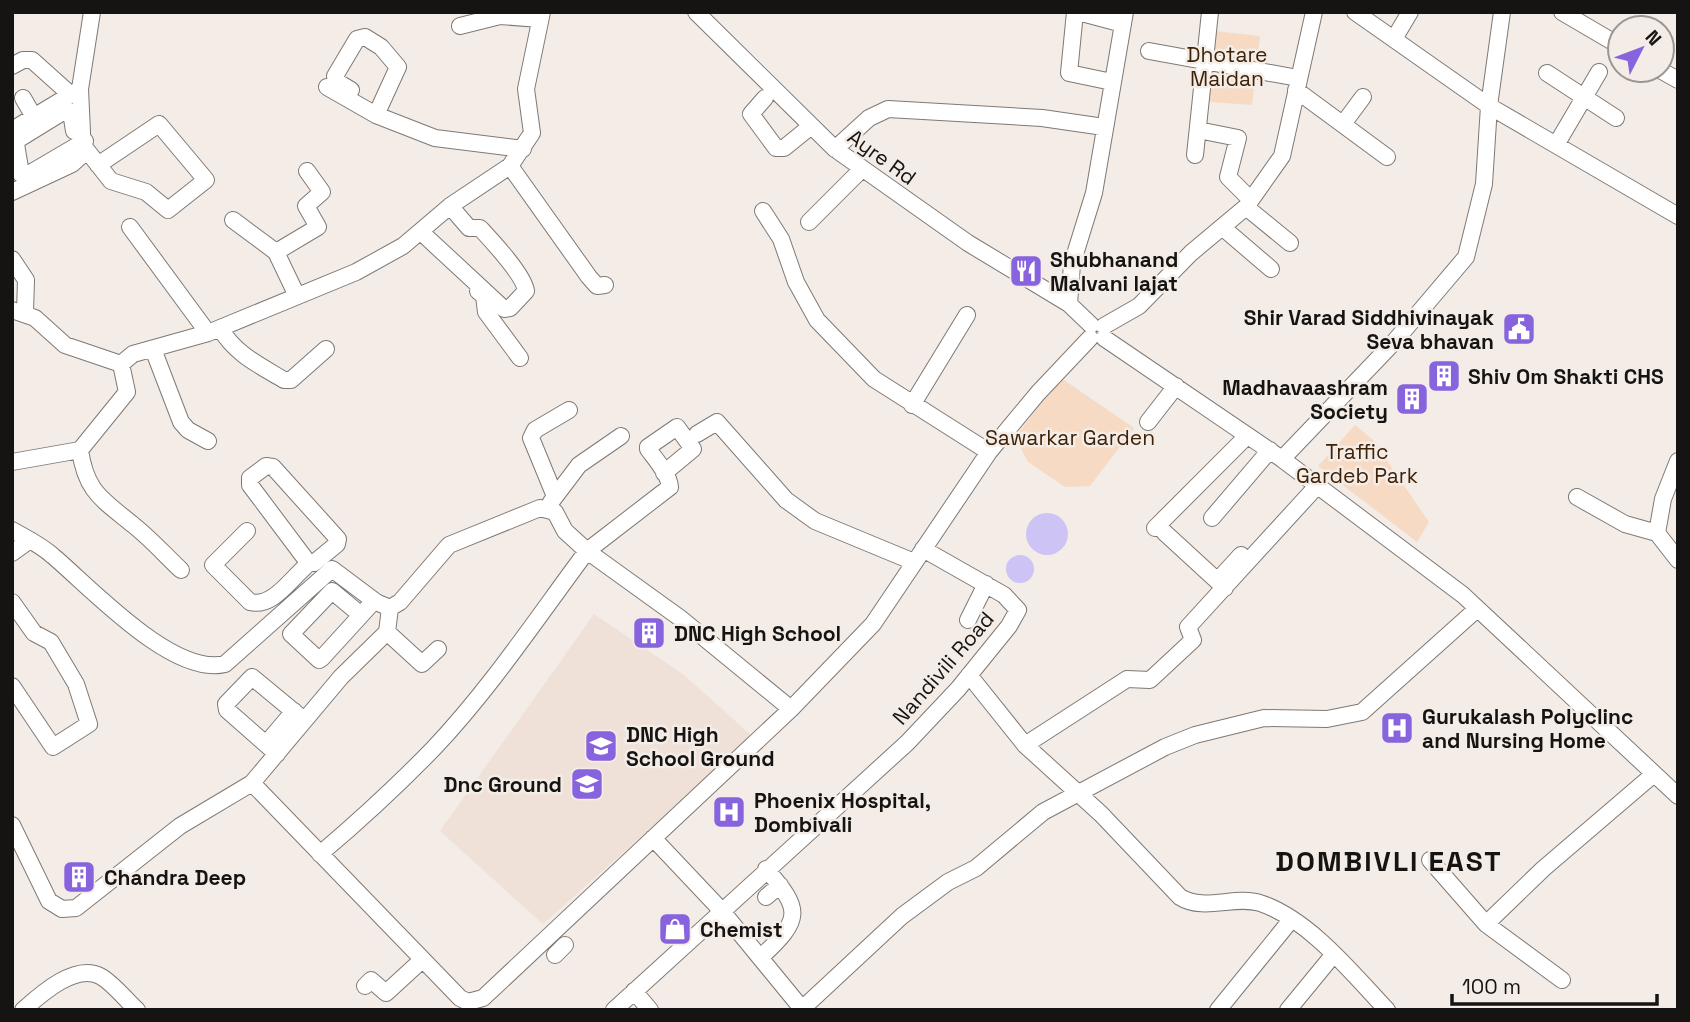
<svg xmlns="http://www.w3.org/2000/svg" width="1690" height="1022" viewBox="0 0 1690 1022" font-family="'Space Grotesk',sans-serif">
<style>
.built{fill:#efe1d7}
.green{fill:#f7dac3}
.water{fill:#cdc3f4}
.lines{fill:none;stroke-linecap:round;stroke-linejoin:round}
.minor-casing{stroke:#7f7975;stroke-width:18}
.minor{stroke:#fff;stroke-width:16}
.labels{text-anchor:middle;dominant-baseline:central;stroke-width:5;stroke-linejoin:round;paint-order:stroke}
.park-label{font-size:21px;fill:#3e2207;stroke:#f3ece7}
.street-label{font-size:21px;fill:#161412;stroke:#f3ece7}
.poi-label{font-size:21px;font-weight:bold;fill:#161412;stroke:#f3ece7;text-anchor:start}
.district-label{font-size:28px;font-weight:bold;letter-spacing:2px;fill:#161412;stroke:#f3ece7}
</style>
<rect width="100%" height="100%" fill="#f3ece7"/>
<path class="built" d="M 594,614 L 684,675 L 753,737 L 543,924 L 440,831 Z"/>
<path class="green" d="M 1205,30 L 1260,36 L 1252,105 L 1197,101 L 1196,62 Z
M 1061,378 L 1134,428 L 1090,486 L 1065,487 L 1028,462 L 1015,437 Z
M 1355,425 L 1373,440 L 1429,522 L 1417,542 L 1318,466 Z"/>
<path class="water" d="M1026 534a21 21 0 1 1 42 0a21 21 0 1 1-42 0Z
M1006 569a14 14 0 1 1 28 0a14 14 0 1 1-28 0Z"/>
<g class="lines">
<defs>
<path id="minor" d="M 696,12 L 835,149 L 968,243 L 1069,304 L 1091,325
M 1075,12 L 1069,73 L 1112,82
M 1078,12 L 1123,24
M 1355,12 L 1489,106 L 1678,216
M 1562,12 L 1620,46
M 460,26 L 500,16 L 540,19
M 1394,39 L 1410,12
M 1149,51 L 1298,78
M 12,66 L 23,60 L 32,60 L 71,95
M 1660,70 L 1678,80
M 1547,73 L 1616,118
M 327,87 L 376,115 L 435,138 L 523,149
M 351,90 L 336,81 L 335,76 L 357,39 L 365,37 L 381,47 L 398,67 L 376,115
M 1296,90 L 1387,157
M 23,98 L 34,117
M 765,98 L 751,114 L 776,148 L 784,148 L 810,127
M 1343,124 L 1363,97
M 12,130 L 80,89
M 1198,130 L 1238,138 L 1228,177 L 1251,200
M 74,131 L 71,112 L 66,110 L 19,139 L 16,144 L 21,174 L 27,175 L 85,141
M 1556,145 L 1599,72
M 85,148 L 111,181 L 146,192 L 168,210 L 206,180 L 159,124 L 98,165
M 835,149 L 869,118 L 888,109 L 1042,118 L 1104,127
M 1195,155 L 1210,12
M 510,166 L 589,277 L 597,286 L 605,285
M 12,192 L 72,164 L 83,154 L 80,89 L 92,12
M 1246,207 L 1290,243
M 763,211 L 781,239 L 796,282 L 817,320 L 874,379 L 989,452
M 233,220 L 276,252 L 297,296
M 809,222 L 862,169
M 130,227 L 208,333
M 1222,227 L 1271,269
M 421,232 L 504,309 L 510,308 L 526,291 C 524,275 492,241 480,228 L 469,228 L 450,206
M 276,252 L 318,227 L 306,206 L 322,192 L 307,171
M 12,259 L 26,280 L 25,312
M 478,291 L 484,296 L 486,312 L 520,358
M 1069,304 L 1072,264 L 1094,193 L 1125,12
M 12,310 L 35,318 L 65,345 L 121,364
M 1104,326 L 1139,306 L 1191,253 L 1246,207 L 1282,156 L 1314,12
M 220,328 C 235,354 259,365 284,380 L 291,380 L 326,349
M 1104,338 L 1282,459 L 1463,595 L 1678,796
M 153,349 L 181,422 L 188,430 L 208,441
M 121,364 L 133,354 L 208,333 L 356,272 L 403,246 L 450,206 L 510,166 L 532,133 L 526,89 L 542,12
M 121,364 L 127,392 L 80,450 C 86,492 102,499 132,524 C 150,538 165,555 181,570
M 912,405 L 967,315
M 1148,422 L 1176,386
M 697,434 L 717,422 L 786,500 L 815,521 L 914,562
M 1282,459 L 1394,342 L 1466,257 L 1484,184 L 1489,106 L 1502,12
M 1678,461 L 1663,499 L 1657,533 L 1678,560
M 12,462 L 80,450
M 266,466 L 273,467 L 338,539 L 337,544 L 314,563 L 307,561 L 250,485 L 250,478 Z
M 554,494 L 531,438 L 535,430 L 569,410
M 1577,497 L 1625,524 L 1657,533
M 551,502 L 579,465 L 621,436
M 1212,518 L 1270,450
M 1155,528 L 1246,437
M 12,530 C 26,538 41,545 53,556 C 91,588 173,677 225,664 L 332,569 L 376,602 L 390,608 L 400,602 L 449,545 L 540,508 L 555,512 L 565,531 L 587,551 L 670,487 C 669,474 656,460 648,449 L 648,447 L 677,427 L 693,449 L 664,473
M 247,531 L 213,565 L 250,602 C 272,608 290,580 305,567
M 1164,532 L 1225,588
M 12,553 L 30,540
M 1219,579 L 1241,555
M 12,602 L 34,633 L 51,642 L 76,684 L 89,724 L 53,747 L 12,686
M 361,615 L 332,591 L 291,634 L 319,660 L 322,658 L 374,601
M 968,620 L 986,584
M 387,632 L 422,664 L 438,649
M 969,675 L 1025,745 L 1127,679 L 1150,680 L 1193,640 L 1188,627 L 1317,486
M 266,744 L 294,711
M 1025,745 L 1101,814 L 1180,897 C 1204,912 1235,895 1260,903 C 1309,919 1353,974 1387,1010
M 277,754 L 227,710 L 226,704 L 252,677 L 304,720
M 252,783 L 460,998 L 468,1002 L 483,998 L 791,709 L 873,624 L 989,452 L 1038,393 L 1090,338
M 12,825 L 49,901 L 62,909 L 76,908 L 180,826 L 252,783 L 341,677 L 387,632 L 390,608
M 653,838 L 721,910 L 803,1010
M 320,854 C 359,821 397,786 433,749 C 490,689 537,618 587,551 L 680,618 L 791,709
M 1430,860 L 1486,924
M 766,897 L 780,885
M 555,955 L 565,945
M 761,957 C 802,919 802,910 766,869
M 1562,980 L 1486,924 L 1543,869 L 1654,774
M 365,986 L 371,980 L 386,993 L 422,960
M 634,991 L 650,1010
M 803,1008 L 902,916 L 948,882 L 976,868 L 1043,812 L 1165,747 L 1195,735 L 1264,718 L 1327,719 L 1362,712 L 1477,609
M 23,1010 C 40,995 75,963 100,976 C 113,983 126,1000 137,1010
M 614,1010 L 907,743 L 958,689 L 1009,626 L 1018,610 L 1004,595 L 923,549
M 1218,1010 L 1291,920
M 1288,1010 L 1334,954"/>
</defs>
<use href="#minor" class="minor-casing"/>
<use href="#minor" class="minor"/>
</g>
<defs>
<symbol id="restaurant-square" viewBox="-11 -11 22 22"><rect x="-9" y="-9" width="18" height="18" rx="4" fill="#8863de" stroke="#f3ece7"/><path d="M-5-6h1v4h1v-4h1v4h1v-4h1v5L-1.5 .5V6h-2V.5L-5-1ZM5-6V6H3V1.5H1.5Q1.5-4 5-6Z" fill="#fff"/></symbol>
<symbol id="civic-square" viewBox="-11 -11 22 22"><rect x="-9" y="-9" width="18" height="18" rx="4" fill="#8863de" stroke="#f3ece7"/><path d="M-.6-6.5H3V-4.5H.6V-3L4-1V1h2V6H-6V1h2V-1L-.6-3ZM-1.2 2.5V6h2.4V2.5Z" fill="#fff"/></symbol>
<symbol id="building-square" viewBox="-11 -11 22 22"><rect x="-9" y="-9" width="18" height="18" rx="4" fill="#8863de" stroke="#f3ece7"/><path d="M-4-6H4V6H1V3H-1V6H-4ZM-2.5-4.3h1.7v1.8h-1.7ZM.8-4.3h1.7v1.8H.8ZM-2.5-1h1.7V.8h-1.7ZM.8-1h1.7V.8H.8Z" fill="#fff"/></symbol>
<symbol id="hospital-square" viewBox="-11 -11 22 22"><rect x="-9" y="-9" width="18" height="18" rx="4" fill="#8863de" stroke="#f3ece7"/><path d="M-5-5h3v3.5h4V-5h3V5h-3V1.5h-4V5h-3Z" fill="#fff"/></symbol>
<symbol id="school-square" viewBox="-11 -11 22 22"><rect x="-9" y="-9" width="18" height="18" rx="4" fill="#8863de" stroke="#f3ece7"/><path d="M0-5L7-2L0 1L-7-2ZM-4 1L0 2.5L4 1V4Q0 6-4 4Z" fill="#fff"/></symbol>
<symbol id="shop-square" viewBox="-11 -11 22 22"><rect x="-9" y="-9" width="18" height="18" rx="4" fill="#8863de" stroke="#f3ece7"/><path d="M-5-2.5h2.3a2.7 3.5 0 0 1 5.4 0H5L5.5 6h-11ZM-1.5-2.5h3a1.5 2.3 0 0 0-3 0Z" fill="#fff"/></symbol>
</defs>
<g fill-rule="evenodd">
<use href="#restaurant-square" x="1007" y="252" width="38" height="38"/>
<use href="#civic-square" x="1500" y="310" width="38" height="38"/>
<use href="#building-square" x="1425" y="357" width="38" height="38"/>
<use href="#building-square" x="1393" y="380" width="38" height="38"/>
<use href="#building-square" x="630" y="614" width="38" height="38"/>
<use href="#hospital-square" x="1378" y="709" width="38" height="38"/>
<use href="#school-square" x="582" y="727" width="38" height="38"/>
<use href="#school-square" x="568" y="765" width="38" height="38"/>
<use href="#hospital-square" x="710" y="793" width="38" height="38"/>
<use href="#building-square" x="60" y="858" width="38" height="38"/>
<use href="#shop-square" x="656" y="910" width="38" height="38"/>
</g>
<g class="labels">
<g class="park-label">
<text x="1227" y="54">Dhotare<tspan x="1227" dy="24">Maidan</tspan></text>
<text x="1070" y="437">Sawarkar Garden</text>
<text x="1357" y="451">Traffic<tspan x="1357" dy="24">Gardeb Park</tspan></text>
</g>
<g class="street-label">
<text transform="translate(882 157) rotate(36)">Ayre Rd</text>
<text transform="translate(943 668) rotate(-49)">Nandivili Road</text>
</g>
<g class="poi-label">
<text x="1050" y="259">Shubhanand<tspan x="1050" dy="24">Malvani lajat</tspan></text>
<text x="1494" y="317" text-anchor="end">Shir Varad Siddhivinayak<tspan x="1494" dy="24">Seva bhavan</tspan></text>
<text x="1468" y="376">Shiv Om Shakti CHS</text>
<text x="1388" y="387" text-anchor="end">Madhavaashram<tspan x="1388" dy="24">Society</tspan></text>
<text x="674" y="633">DNC High School</text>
<text x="1422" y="716">Gurukalash Polyclinc<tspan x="1422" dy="24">and Nursing Home</tspan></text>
<text x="626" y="734">DNC High<tspan x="626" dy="24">School Ground</tspan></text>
<text x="562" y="784" text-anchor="end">Dnc Ground</text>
<text x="754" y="800">Phoenix Hospital,<tspan x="754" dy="24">Dombivali</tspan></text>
<text x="104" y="877">Chandra Deep</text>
<text x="700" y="929">Chemist</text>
</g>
<g class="district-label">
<text x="1389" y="861">DOMBIVLI EAST</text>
</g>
</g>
<rect width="1690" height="1022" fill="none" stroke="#161412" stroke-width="28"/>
<g transform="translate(1641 49) rotate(48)"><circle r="33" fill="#f3ece7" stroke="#9b9692" stroke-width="2"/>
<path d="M0-5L12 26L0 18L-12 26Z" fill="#8863de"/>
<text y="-10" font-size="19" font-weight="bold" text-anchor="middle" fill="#161412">N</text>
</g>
<path d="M1452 994v10h205v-10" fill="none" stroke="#161412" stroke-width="3.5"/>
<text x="1462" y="994" font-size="21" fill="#161412" stroke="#f3ece7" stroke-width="5" paint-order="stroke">100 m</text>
</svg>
